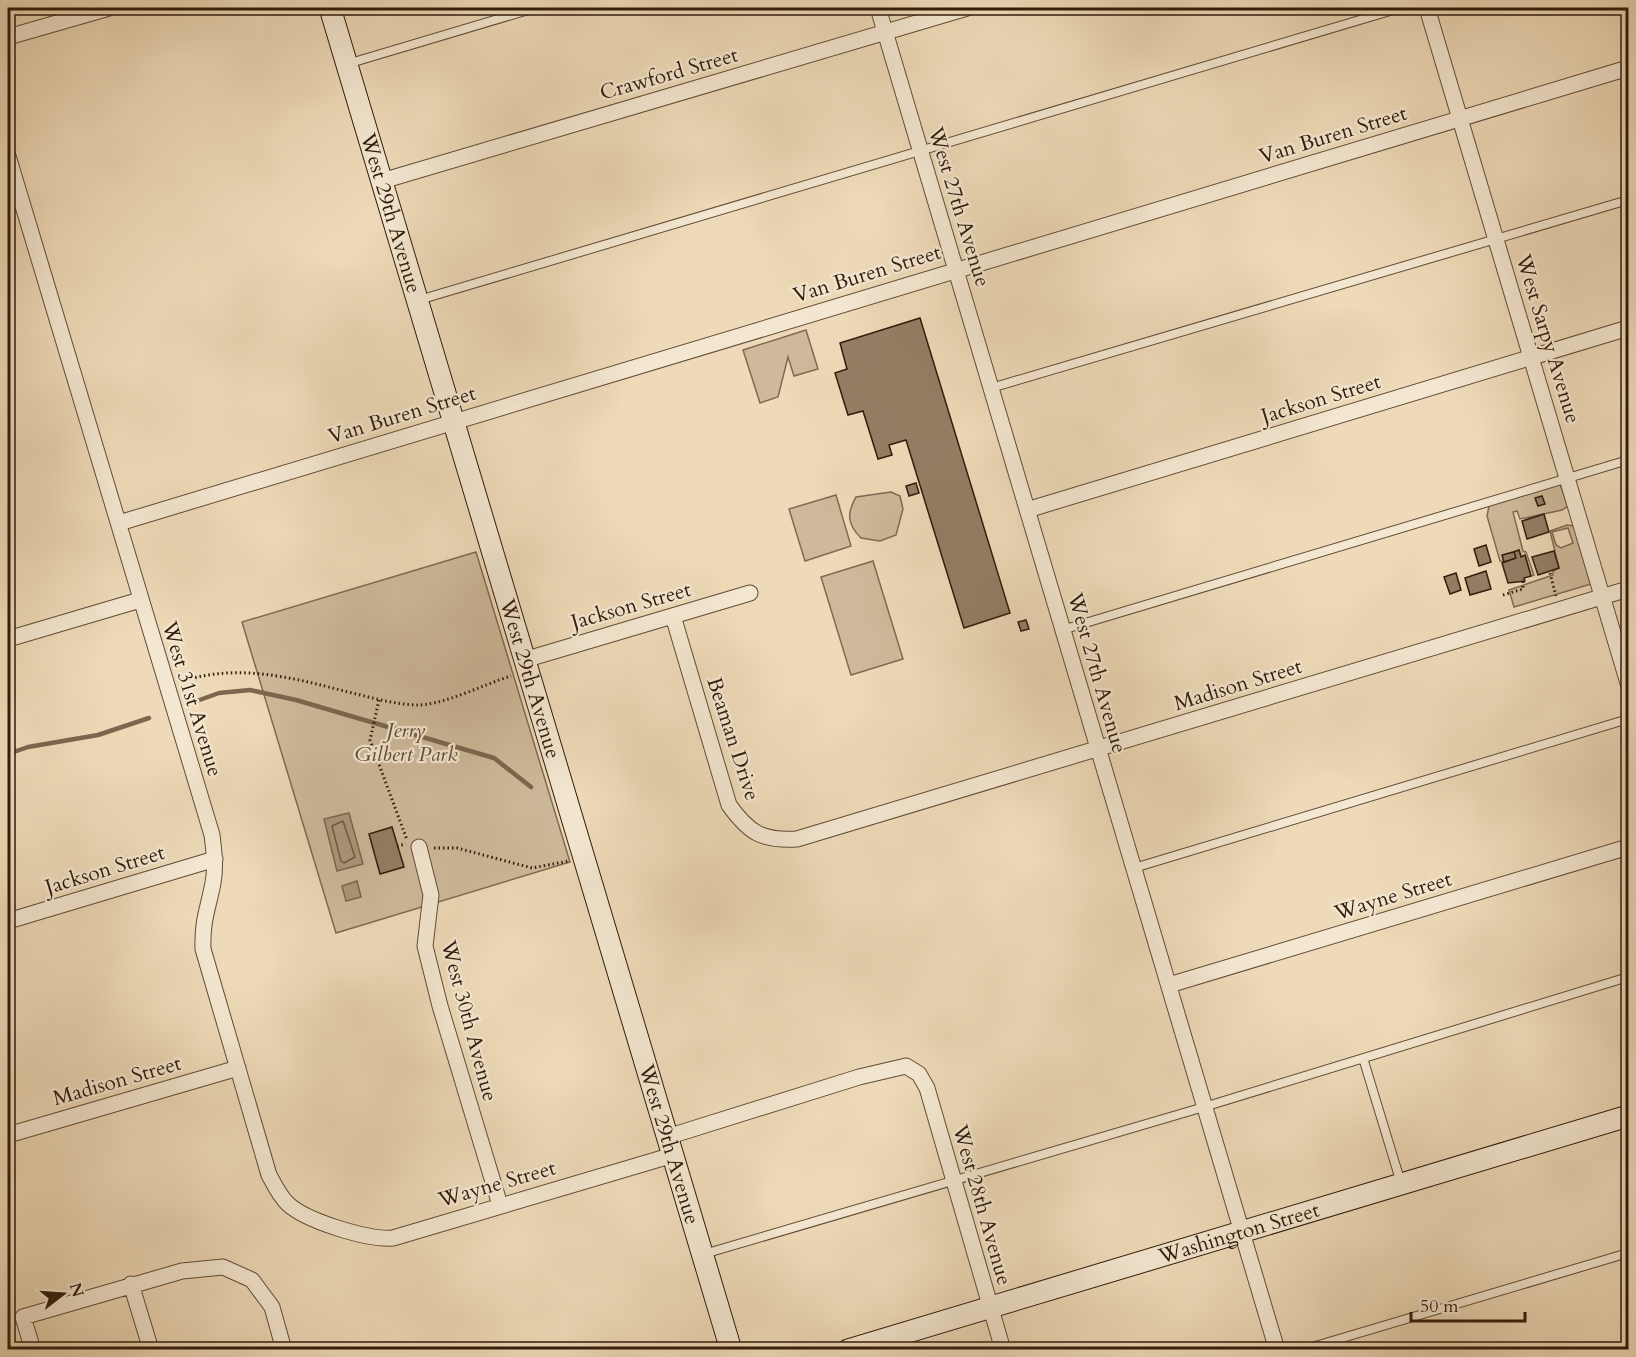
<svg xmlns="http://www.w3.org/2000/svg" width="1636" height="1357" viewBox="0 0 1636 1357" font-family="Cardo,serif">
<style>
.green{fill:#ceba9b;stroke:#7f6a53;stroke-width:1.5;fill-rule:evenodd}
.water{fill:#ad997d;stroke:#7b674f;stroke-width:1.5}
.lines{fill:none;stroke-linecap:round;stroke-linejoin:round}
.shore{stroke:#6e5a44;stroke-width:1.5}
.stream{stroke:#7b674f;stroke-width:4.5}
.building{fill:#937e65;stroke:#301b0b;stroke-width:1.5}
.lane-casing{stroke:#604b36;stroke-width:10}
.street-casing{stroke:#604b36;stroke-width:17}
.secondary-casing{stroke:#301b0b;stroke-width:23}
.path{stroke:#301b0b;stroke-width:3;stroke-dasharray:1.5 3;stroke-linecap:butt}
.lane{stroke:#f4e7d1;stroke-width:8}
.street{stroke:#f4e7d1;stroke-width:15}
.secondary{stroke:#f4e7d1;stroke-width:21}
.labels{text-anchor:middle;dominant-baseline:central;stroke-width:4.5;stroke-linejoin:round;paint-order:stroke}
.street-label{font-size:21px;fill:#301b0b;stroke:#f4e7d1}
.park-label{font-size:21px;font-style:italic;fill:#5f4b36;stroke:#f4e7d1}
</style>
<rect width="100%" height="100%" fill="#eedab8"/>
<filter id="stains"><feTurbulence type="fractalNoise" baseFrequency=".00333" numOctaves="4"/><feColorMatrix values="0 0 0 0 .2 0 0 0 0 .09 0 0 0 0 .02 0 0 0 .5 -.17"/></filter>
<radialGradient id="worn" r=".72"><stop offset=".6" stop-color="#630" stop-opacity="0"/><stop offset="1" stop-color="#630" stop-opacity=".3"/></radialGradient>
<path class="green" d="M 806,330 L 818,369 L 794,376 L 788,357 L 778,397 L 760,403 L 743,350 Z
M 1560,484 L 1568,506 L 1562,510 L 1520,519 L 1517,511 L 1513,512 L 1523,551 L 1526,552 L 1534,575 L 1531,576 L 1525,556 L 1521,557 L 1519,550 L 1503,555 L 1504,562 L 1500,561 L 1487,516 L 1489,506 Z
M 891,492 L 900,496 L 903,509 L 896,535 L 880,541 L 861,538 C 848,525 846,514 856,497 Z
M 836,495 L 851,546 L 805,561 L 789,509 Z
M 1567,525 L 1574,526 L 1591,584 L 1514,607 L 1509,590 L 1553,575 L 1553,571 L 1559,568 L 1550,531 ZM 1568,528 L 1573,543 L 1561,548 L 1556,545 L 1552,532 Z
M 476,552 L 570,862 L 336,933 L 242,622 Z
M 873,561 L 903,659 L 851,675 L 821,577 Z"/>
<path class="water" d="M 349,813 L 363,864 L 337,871 L 324,819 Z
M 357,881 L 361,897 L 346,901 L 342,886 Z"/>
<g class="lines">
<path class="shore" d="M 343,821 L 355,857 L 344,863 L 341,861 L 332,826 Z"/>
<path class="stream" d="M 194,702 L 219,693 L 250,690 L 296,700 L 494,758 L 531,787
M 8,754 L 28,747 L 98,735 L 149,718"/>
</g>
<path class="building" d="M 920,318 L 1010,613 L 964,628 L 906,440 L 889,445 L 892,455 L 878,459 L 863,411 L 848,415 L 835,373 L 847,369 L 840,343 Z
M 916,483 L 919,493 L 909,496 L 906,486 Z
M 1542,496 L 1545,504 L 1538,506 L 1535,498 Z
M 1544,514 L 1549,532 L 1527,539 L 1522,521 Z
M 1486,545 L 1491,562 L 1479,566 L 1474,549 Z
M 1519,550 L 1521,557 L 1525,555 L 1531,576 L 1524,578 L 1525,581 L 1508,583 L 1502,563 L 1516,558 L 1514,552 Z
M 1554,551 L 1559,568 L 1538,575 L 1532,557 Z
M 1514,552 L 1516,558 L 1504,562 L 1502,555 Z
M 1486,571 L 1491,589 L 1470,595 L 1465,578 Z
M 1456,573 L 1461,590 L 1450,594 L 1444,577 Z
M 1026,620 L 1029,629 L 1021,631 L 1018,622 Z
M 392,827 L 404,867 L 380,874 L 369,834 Z"/>
<g class="lines">
<defs>
<path id="lane" d="M 347,64 L 535,8
M 419,300 L 1400,8
M 991,388 L 1628,200
M 1062,630 L 1628,460
M 1134,868 L 1628,719
M 1363,1058 L 1401,1183
M 704,1254 L 1204,1107 L 1628,977
M 1302,1350 L 1628,1253"/>
<path id="street" d="M 878,8 L 1277,1350
M 1427,8 L 1628,683
M 8,37 L 109,8
M 8,156 L 212,835 C 214,851 216,867 213,883 C 208,909 202,920 203,949 L 269,1175 C 274,1184 279,1195 287,1203 C 305,1221 368,1240 393,1238 L 673,1155
M 382,181 L 967,8
M 1027,510 L 1628,328
M 119,523 L 1628,68
M 673,616 L 729,805 C 749,833 762,841 797,839 L 1628,589
M 8,639 L 140,600
M 524,660 L 750,593
M 419,847 L 431,895 L 425,946 L 440,1006 L 500,1205
M 8,921 L 215,859
M 1169,985 L 1628,847
M 8,1135 L 238,1068
M 667,1137 L 859,1077 L 906,1066 L 919,1074 L 927,1088 L 1003,1350
M 131,1284 L 151,1350
M 33,1350 L 23,1317 L 182,1271 L 223,1267 L 252,1280 L 272,1307 L 284,1350"/>
<g id="secondary">
<path id="s1" d="M 330,8 L 731,1350"/>
<path id="s2" d="M 848,1350 L 1628,1116"/>
</g>
</defs>
<use href="#lane" class="lane-casing"/>
<use href="#street" class="street-casing"/>
<use href="#secondary" class="secondary-casing"/>
<path class="path" d="M 1550,573 L 1556,596
M 1503,595 L 1523,589 L 1523,582
M 182,681 C 241,663 294,678 352,693 C 373,698 394,704 415,705 C 443,706 484,684 511,676
M 379,700 L 370,740 L 407,840
M 397,846 L 406,844
M 434,848 L 457,848 L 532,868 L 569,861"/>
<use href="#lane" class="lane"/>
<use href="#street" class="street"/>
<use href="#secondary" class="secondary"/>
</g>
<g class="labels">
<g class="street-label">
<text transform="translate(669 74) rotate(-16)">Crawford Street</text>
<text transform="translate(1333 135) rotate(-17)">Van Buren Street</text>
<text transform="translate(959 207) rotate(73)">West 27th Avenue</text>
<text stroke="none"><textPath href="#s1" startOffset="214">West 29th Avenue</textPath></text>
<text transform="translate(867 274) rotate(-17)">Van Buren Street</text>
<text transform="translate(1548 339) rotate(73)">West Sarpy Avenue</text>
<text transform="translate(1321 399) rotate(-17)">Jackson Street</text>
<text transform="translate(402 415) rotate(-17)">Van Buren Street</text>
<text transform="translate(631 606) rotate(-16)">Jackson Street</text>
<text transform="translate(1097 673) rotate(74)">West 27th Avenue</text>
<text stroke="none"><textPath href="#s1" startOffset="700">West 29th Avenue</textPath></text>
<text transform="translate(1238 685) rotate(-17)">Madison Street</text>
<text transform="translate(192 699) rotate(73)">West 31st Avenue</text>
<text transform="translate(733 739) rotate(72)">Beaman Drive</text>
<text transform="translate(105 870) rotate(-17)">Jackson Street</text>
<text transform="translate(1393 896) rotate(-17)">Wayne Street</text>
<text transform="translate(469 1021) rotate(75)">West 30th Avenue</text>
<text transform="translate(117 1081) rotate(-16)">Madison Street</text>
<text stroke="none"><textPath href="#s1" startOffset="1186">West 29th Avenue</textPath></text>
<text transform="translate(497 1184) rotate(-16)">Wayne Street</text>
<text transform="translate(982 1205) rotate(74)">West 28th Avenue</text>
<text stroke="none"><textPath href="#s2" startOffset="408">Washington Street</textPath></text>
</g>
<g class="park-label">
<text x="406" y="730">Jerry<tspan x="406" dy="24">Gilbert Park</tspan></text>
</g>
</g>
<rect width="1636" height="1357" fill="none" stroke="#eedab8" stroke-width="30"/>
<rect x="9" y="9" width="1618" height="1339" fill="none" stroke="#301b0b" stroke-width="3"/>
<rect x="15" y="15" width="1606" height="1327" fill="none" stroke="#301b0b" stroke-width="1.5"/>
<g transform="translate(63 1294) rotate(73)" stroke="#f4e7d1" stroke-width="4.5" paint-order="stroke">
<path d="M0-4.5L10 22L0 15L-10 22Z" fill="#301b0b"/>
<text y="-9" font-size="16" font-weight="bold" text-anchor="middle" fill="#301b0b">N</text>
</g>
<path d="M1411 1312v9h114v-9" fill="none" stroke="#301b0b" stroke-width="3"/>
<text x="1420" y="1312" font-size="18" fill="#301b0b" stroke="#f4e7d1" stroke-width="4.5" paint-order="stroke">50 m</text>
<rect width="100%" height="100%" filter="url(#stains)"/>
<rect width="100%" height="100%" fill="url(#worn)"/>
</svg>
